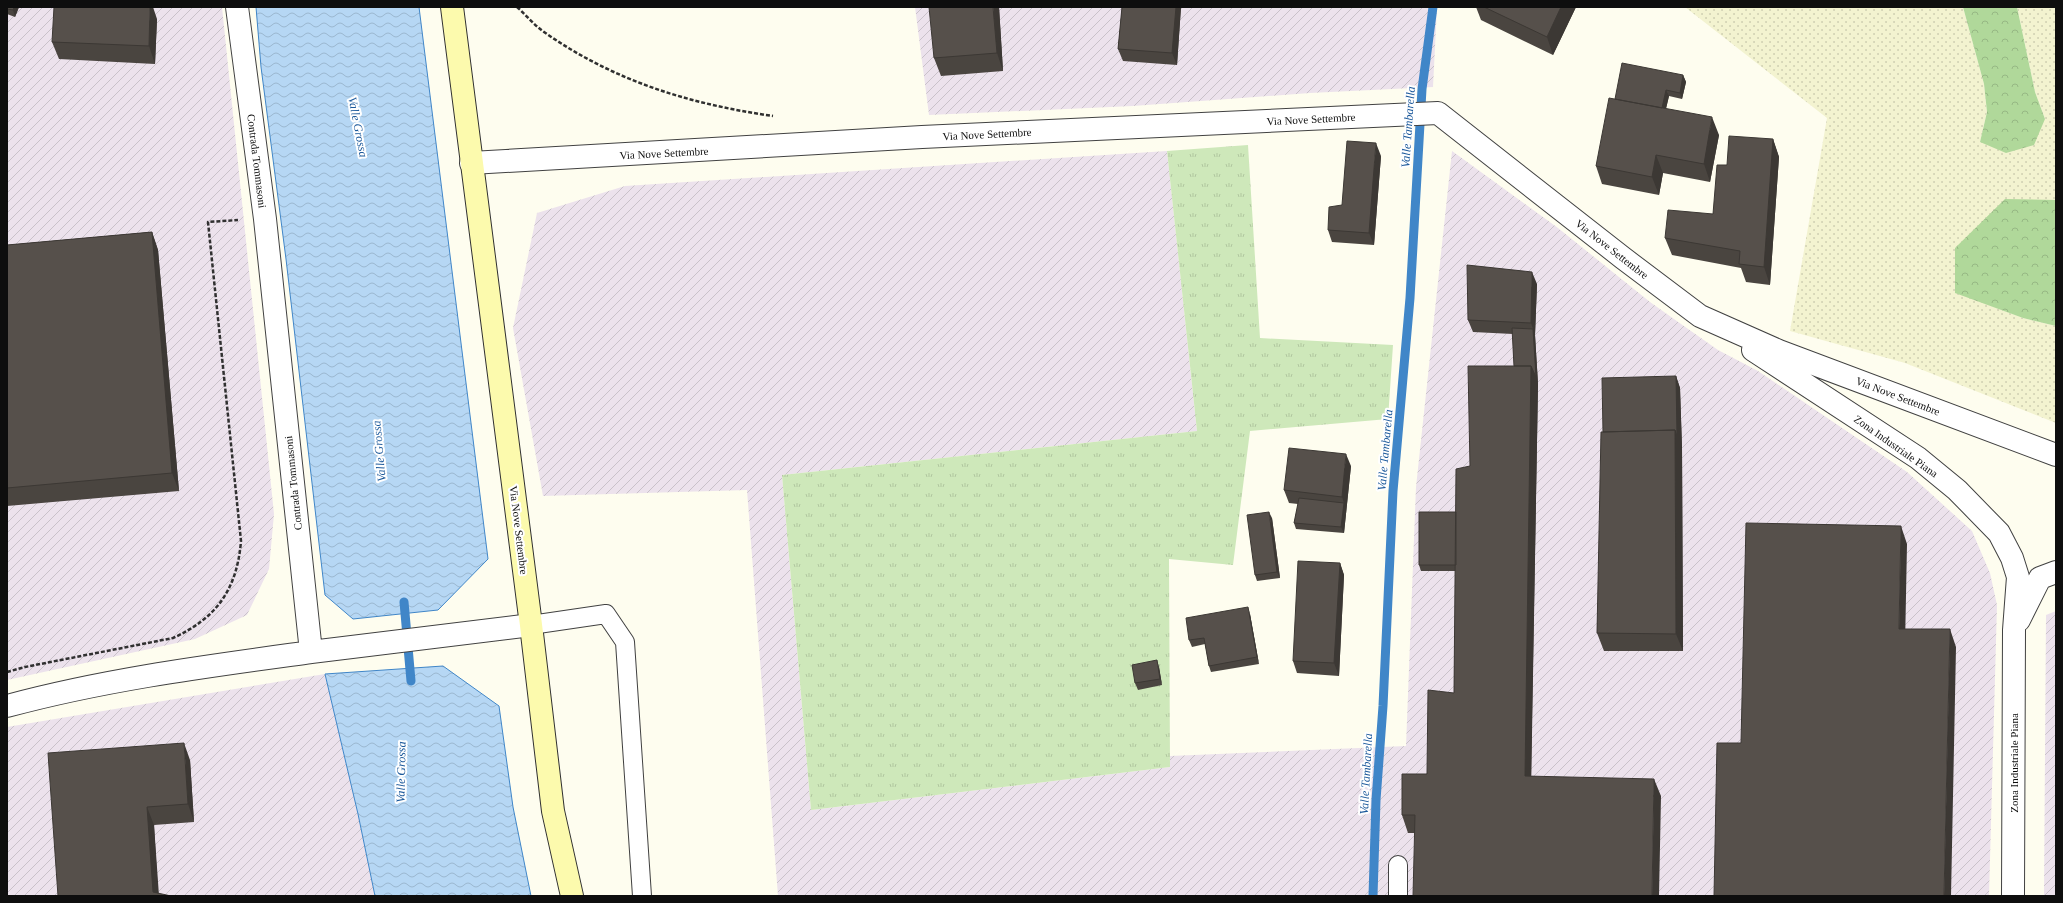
<svg xmlns="http://www.w3.org/2000/svg" width="2063" height="903" viewBox="0 0 2063 903" font-family="Georgia,serif">
<style>
.industrial{fill:url(#industrial-furrows)}
.farmland{fill:url(#farmland-dots)}
.grass{fill:url(#grass-tufts)}
.forest{fill:url(#forest-crowns)}
.water{fill:url(#water-waves);stroke:#4086c8}
.lines{fill:none;stroke-linecap:round;stroke-linejoin:round}
.stream{stroke:#4086c8;stroke-width:9}
.lane-casing{stroke:#414141;stroke-width:20}
.street-casing{stroke:#414141;stroke-width:24}
.secondary-casing{stroke:#303030;stroke-width:24}
.path{stroke:#303030;stroke-width:2.5;stroke-dasharray:4 2;stroke-linecap:butt}
.lane{stroke:#fff;stroke-width:18}
.street{stroke:#fff;stroke-width:22}
.secondary{stroke:#fcfaad;stroke-width:22}
.wall{fill:#4a4540}
.shaded-wall{fill:#3c3834}
.building{fill:#56504b;stroke:#3c3834}
.labels{text-anchor:middle;dominant-baseline:central;stroke-width:4;stroke-linejoin:round;paint-order:stroke}
.street-label{font-size:11px;fill:#0e0e0e;stroke:#fff}
.water-label{font-size:12px;font-style:italic;fill:#1c599b;stroke:#fff}
</style>
<defs>
<pattern id="industrial-furrows" width="10" height="10" patternUnits="userSpaceOnUse"><rect width="10" height="10" fill="#ece2ec"/><path d="M-1 1l2-2M0 10L10 0M9 11l2-2" fill="none" stroke="#c9c1c9"/></pattern>
<pattern id="farmland-dots" width="8" height="8" patternUnits="userSpaceOnUse"><rect width="8" height="8" fill="#f3f3d0"/><path d="M2 2h.1M6 6h.1" fill="none" stroke="#cfcfb1" stroke-width="1.8" stroke-linecap="round"/></pattern>
<pattern id="grass-tufts" width="24" height="20" patternUnits="userSpaceOnUse"><rect width="24" height="20" fill="#cee8ba"/><path d="M3 7l-1-3M5 7V3M7 7l1-3M15 17l-1-3M17 17v-4M19 17l1-3" fill="none" stroke="#b0c69f"/></pattern>
<pattern id="forest-crowns" width="20" height="18" patternUnits="userSpaceOnUse"><rect width="20" height="18" fill="#b0d89a"/><path d="M2 6a3 3 0 1 1 6 0M12 15a3 3 0 1 1 6 0" fill="none" stroke="#96b884"/></pattern>
<pattern id="water-waves" width="16" height="10" patternUnits="userSpaceOnUse"><rect width="16" height="10" fill="#b6d7f4"/><path d="M0 5q4-4 8 0t8 0" fill="none" stroke="#9bb7d0"/></pattern>
</defs>
<rect width="100%" height="100%" fill="#fefdef"/>
<path class="industrial" d="M 7,7 L 222,7 L 274,514 L 269,569 L 247,615 L 195,639 L 7,680 Z
M 915,7 L 1437,7 L 1433,87 L 1310,93 L 1133,106 L 929,115 Z
M 1167,151 L 1197,431 L 782,475 L 811,810 L 1170,767 L 1170,756 L 1406,746 L 1416,487 L 1452,151 L 1558,228 L 1650,302 L 1681,324 L 1718,350 L 1758,371 L 1907,472 L 1972,531 L 1990,573 L 1997,605 L 1989,896 L 778,896 L 747,490 L 543,496 L 513,328 L 537,213 L 625,186 Z
M 2056,611 L 2056,896 L 2044,896 L 2046,615 Z
M 325,674 L 358,814 L 375,896 L 7,896 L 7,727 Z"/>
<path class="farmland" d="M 1685,7 L 1963,7 L 1984,84 L 1987,112 L 1980,142 L 2045,119 L 2035,92 L 2017,7 L 2056,7 L 2056,200 L 1955,248 L 1955,292 L 2023,318 L 2056,326 L 2056,423 L 1905,363 L 1790,331 L 1827,118 Z"/>
<path class="grass" d="M 1248,145 L 1260,338 L 1393,345 L 1388,419 L 1250,431 L 1233,565 L 1169,559 L 1170,767 L 811,810 L 782,475 L 1197,431 L 1167,151 Z"/>
<path class="forest" d="M 1963,7 L 2017,7 L 2035,92 L 2045,119 L 2034,145 L 2006,153 L 1980,142 L 1987,112 L 1984,84 Z
M 2005,199 L 2056,200 L 2056,326 L 2023,318 L 1955,293 L 1955,248 Z"/>
<path class="water" d="M 256,7 L 419,7 L 488,559 L 438,610 L 353,619 L 325,595 L 286,259 L 261,67 Z
M 443,666 L 499,706 L 513,807 L 531,896 L 375,896 L 358,814 L 325,674 Z"/>
<g class="lines">
<path class="stream" d="M 404,602 L 411,681
M 1373,896 L 1376,800 L 1383,706 L 1393,491 L 1410,298 L 1422,89 L 1433,7"/>
<defs>
<path id="lane" d="M 531,625 L 606,614 L 625,642 L 642,896
M 1398,896 L 1398,865"/>
<path id="street" d="M 471,163 L 922,137 L 1438,113 L 1623,258 L 1700,316 L 1779,351 L 2056,455
M 1753,350 L 1918,458 L 1957,490 L 1999,533 L 2012,558 L 2018,577 L 2014,630 L 2013,896
M 2019,620 L 2040,578 L 2056,572
M 311,652 L 531,625
M 7,706 C 107,679 209,666 311,652 L 265,219 L 237,7"/>
<path id="secondary" d="M 452,7 L 531,625 L 553,811 L 572,896"/>
</defs>
<use href="#lane" class="lane-casing"/>
<use href="#street" class="street-casing"/>
<use href="#secondary" class="secondary-casing"/>
<path class="path" d="M 517,7 C 526,15 534,25 544,32 C 614,81 689,104 773,116
M 7,672 L 25,667 L 173,638 C 217,618 237,589 241,541 L 208,222 L 238,220"/>
<use href="#lane" class="lane"/>
<use href="#street" class="street"/>
<use href="#secondary" class="secondary"/>
</g>
<path class="wall" d="M 7,7 L 19,7 L 15,17 L 7,14 Z
M 999,7 L 1003,71 L 941,76 L 934,58 Z
M 1122,7 L 1181,7 L 1177,65 L 1123,61 L 1118,49 Z
M 1476,7 L 1576,7 L 1553,55 L 1481,20 Z
M 157,19 L 155,64 L 59,59 L 52,42 Z
M 1683,75 L 1686,82 L 1682,99 L 1669,96 L 1666,109 L 1719,135 L 1710,182 L 1663,173 L 1659,195 L 1602,184 L 1596,166 L 1615,99 Z
M 1773,139 L 1779,157 L 1770,285 L 1746,282 L 1741,268 L 1672,255 L 1665,238 L 1713,214 L 1727,165 Z
M 1381,156 L 1374,245 L 1332,242 L 1328,230 L 1342,205 Z
M 152,232 L 158,250 L 179,491 L 7,506 L 7,245 Z
M 1537,284 L 1535,335 L 1538,384 L 1531,776 L 1661,796 L 1414,833 L 1408,833 L 1402,815 L 1427,774 L 1454,693 L 1456,571 L 1421,571 L 1419,565 L 1456,512 L 1470,466 L 1514,366 L 1513,334 L 1473,332 L 1468,320 Z
M 1676,376 L 1680,388 L 1682,448 L 1683,651 L 1604,651 L 1597,633 L 1603,432 Z
M 1351,466 L 1344,533 L 1296,529 L 1294,523 L 1298,504 L 1289,503 L 1284,490 Z
M 1272,518 L 1280,578 L 1257,581 L 1255,575 Z
M 1340,563 L 1344,575 L 1339,676 L 1297,673 L 1293,661 Z
M 1250,614 L 1259,664 L 1211,672 L 1209,666 L 1205,644 L 1192,647 L 1189,640 Z
M 1159,667 L 1162,685 L 1138,690 L 1135,683 Z
M 190,760 L 194,822 L 154,825 L 158,893 L 58,896 Z"/>
<path class="shaded-wall" d="M 14,7 L 19,7 L 15,17 L 13,10 Z
M 150,7 L 153,7 L 157,19 L 155,64 L 149,46 Z
M 993,7 L 999,7 L 1003,71 L 997,53 Z
M 1176,7 L 1181,7 L 1177,65 L 1172,53 Z
M 1561,7 L 1576,7 L 1553,55 L 1547,37 Z
M 1683,75 L 1686,82 L 1682,99 L 1680,93 Z
M 1666,90 L 1669,96 L 1662,124 L 1659,118 Z
M 1712,117 L 1719,135 L 1710,182 L 1704,164 Z
M 1773,139 L 1779,157 L 1770,285 L 1764,267 Z
M 1376,143 L 1381,156 L 1374,245 L 1369,233 Z
M 1656,155 L 1663,173 L 1659,195 L 1652,177 Z
M 152,232 L 158,250 L 179,491 L 172,473 Z
M 1532,272 L 1537,284 L 1535,335 L 1538,384 L 1531,793 L 1525,776 L 1531,366 L 1533,329 L 1531,323 Z
M 1676,376 L 1680,388 L 1682,448 L 1683,651 L 1676,634 L 1675,430 Z
M 1346,454 L 1351,466 L 1344,533 L 1341,527 L 1344,503 L 1342,497 Z
M 1269,512 L 1272,518 L 1280,578 L 1277,572 Z
M 1901,526 L 1907,544 L 1905,646 L 1899,629 Z
M 1340,563 L 1344,575 L 1339,676 L 1334,663 Z
M 1248,607 L 1250,614 L 1259,664 L 1257,657 Z
M 1950,629 L 1956,647 L 1951,896 L 1944,896 Z
M 1157,660 L 1159,667 L 1162,685 L 1160,679 Z
M 184,743 L 190,760 L 194,822 L 188,804 Z
M 1654,779 L 1661,796 L 1659,896 L 1652,896 Z
M 147,807 L 154,825 L 159,896 L 153,892 Z"/>
<path class="building" d="M 7,7 L 14,7 L 13,10 L 7,9 Z
M 54,7 L 150,7 L 149,46 L 52,42 Z
M 929,7 L 993,7 L 997,53 L 934,58 Z
M 1122,7 L 1176,7 L 1172,53 L 1118,49 Z
M 1484,7 L 1561,7 L 1547,37 Z
M 1622,63 L 1683,75 L 1680,93 L 1666,90 L 1662,108 L 1615,99 Z
M 1609,98 L 1712,117 L 1704,164 L 1656,155 L 1652,177 L 1596,166 Z
M 1729,136 L 1773,139 L 1764,267 L 1739,264 L 1740,251 L 1665,238 L 1668,210 L 1713,214 L 1717,165 L 1727,165 Z
M 1347,141 L 1376,143 L 1369,233 L 1328,230 L 1329,207 L 1342,205 Z
M 152,232 L 172,473 L 7,488 L 7,245 Z
M 1467,265 L 1532,272 L 1531,323 L 1468,320 Z
M 1512,328 L 1533,329 L 1536,377 L 1531,366 L 1514,366 Z
M 1468,366 L 1531,366 L 1525,776 L 1654,779 L 1652,896 L 1413,896 L 1415,815 L 1402,815 L 1402,774 L 1427,774 L 1428,690 L 1454,693 L 1456,469 L 1470,466 Z
M 1676,376 L 1677,436 L 1675,430 L 1603,432 L 1602,378 Z
M 1675,430 L 1676,634 L 1597,633 L 1601,432 Z
M 1289,448 L 1346,454 L 1342,497 L 1284,490 Z
M 1299,498 L 1344,503 L 1341,527 L 1294,523 Z
M 1269,512 L 1277,572 L 1255,575 L 1247,515 Z
M 1419,512 L 1456,512 L 1456,565 L 1419,565 Z
M 1746,523 L 1901,526 L 1899,629 L 1950,629 L 1944,896 L 1714,896 L 1717,743 L 1741,743 Z
M 1298,561 L 1340,563 L 1334,663 L 1293,661 Z
M 1248,607 L 1257,657 L 1209,666 L 1204,638 L 1189,640 L 1186,618 Z
M 1157,660 L 1160,679 L 1135,683 L 1132,665 Z
M 184,743 L 188,804 L 147,807 L 153,892 L 171,896 L 58,896 L 48,753 Z"/>
<g class="labels">
<g class="street-label">
<text transform="translate(1311 119) rotate(-3)">Via Nove Settembre</text>
<text transform="translate(987 134) rotate(-3)">Via Nove Settembre</text>
<text transform="translate(664 153) rotate(-3)">Via Nove Settembre</text>
<text transform="translate(257 161) rotate(83)">Contrada Tommasoni</text>
<text transform="translate(1612 249) rotate(38)">Via Nove Settembre</text>
<text transform="translate(1898 396) rotate(21)">Via Nove Settembre</text>
<text transform="translate(1896 446) rotate(35)">Zona Industriale Piana</text>
<text transform="translate(293 483) rotate(-96)">Contrada Tommasoni</text>
<text transform="translate(519 530) rotate(83)">Via Nove Settembre</text>
<text transform="translate(2014 763) rotate(-90)">Zona Industriale Piana</text>
</g>
<g class="water-label">
<text transform="translate(358 127) rotate(79)">Valle Grossa</text>
<text transform="translate(1408 127) rotate(-86)">Valle Tambarella</text>
<text transform="translate(1385 450) rotate(-85)">Valle Tambarella</text>
<text transform="translate(379 451) rotate(-95)">Valle Grossa</text>
<text transform="translate(401 772) rotate(-89)">Valle Grossa</text>
<text transform="translate(1366 774) rotate(-87)">Valle Tambarella</text>
</g>
</g>
<rect width="2063" height="903" fill="none" stroke="#0e0e0e" stroke-width="16"/>
</svg>
